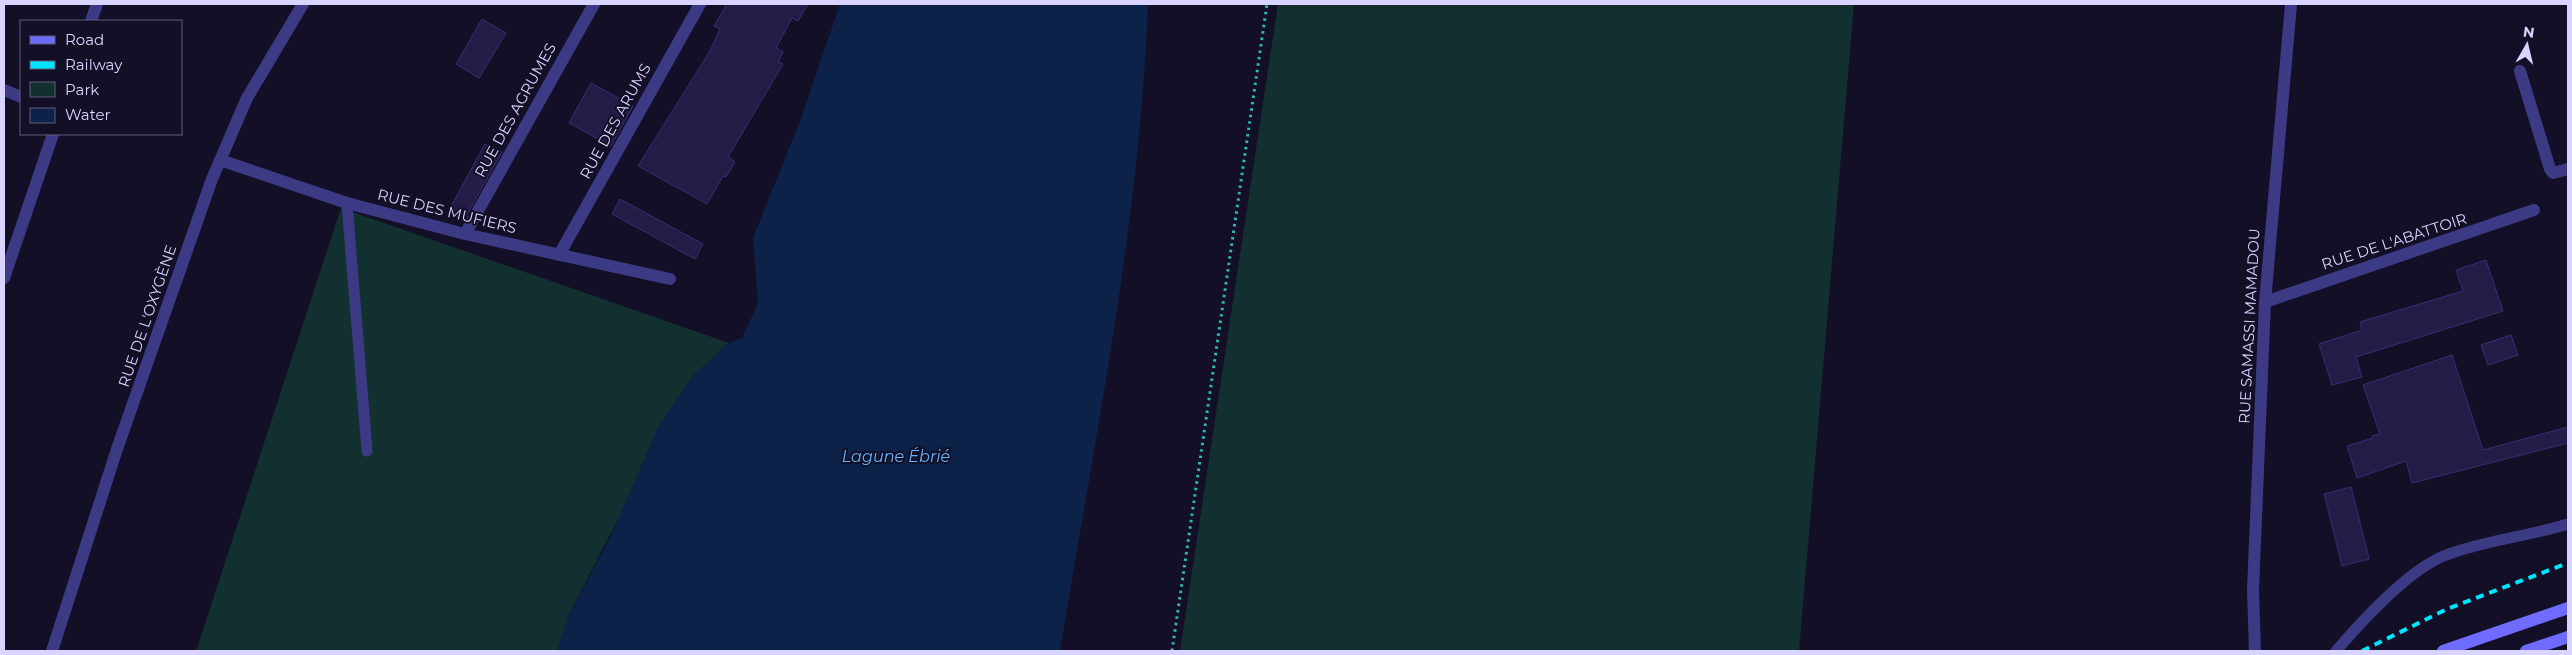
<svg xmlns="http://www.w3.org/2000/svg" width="2572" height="655" viewBox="0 0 2572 655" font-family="Montserrat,sans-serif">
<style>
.green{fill:#12302f}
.water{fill:#0c2248}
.building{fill:#241b47;stroke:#3b2d73}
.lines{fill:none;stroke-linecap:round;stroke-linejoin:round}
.path{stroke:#2fb8b0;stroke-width:3;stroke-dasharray:2.5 4;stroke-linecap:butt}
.service{stroke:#3d3a85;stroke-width:11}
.minor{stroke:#3d3a85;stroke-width:12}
.secondary{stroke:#6f6bff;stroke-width:12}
.rail{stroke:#00e5ff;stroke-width:4;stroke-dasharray:8 6;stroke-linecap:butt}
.labels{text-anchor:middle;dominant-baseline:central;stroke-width:4;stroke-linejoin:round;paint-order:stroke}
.street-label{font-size:15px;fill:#d9d4ff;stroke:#130f26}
.water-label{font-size:16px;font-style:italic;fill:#62b6ff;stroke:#130f26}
</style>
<rect width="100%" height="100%" fill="#130f26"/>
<path class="green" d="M 1278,4 L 1854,4 L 1799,651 L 1180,651 Z
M 341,208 L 729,343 L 692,377 L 568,616 L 557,651 L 196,651 Z"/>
<path class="water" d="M 840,4 L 1148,4 C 1140,221 1095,437 1060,651 L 557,651 L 568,616 L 610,538 L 658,427 L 692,377 L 729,343 L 742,338 L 758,303 L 753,238 L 802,116 Z"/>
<path class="building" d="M 727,4 L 808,4 L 798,21 L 792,18 L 776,48 L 783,52 L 778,62 L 783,64 L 728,157 L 735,162 L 726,177 L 723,176 L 707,204 L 638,166 L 710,51 L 720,29 L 714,26 Z
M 482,19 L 506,33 L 479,78 L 456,64 Z
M 591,83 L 633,106 L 611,146 L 569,123 Z
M 485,144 L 502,152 L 465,218 L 449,210 Z
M 620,199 L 703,244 L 695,259 L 612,214 Z
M 2486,260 L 2503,311 L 2356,357 L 2362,377 L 2332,385 L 2319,344 L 2362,330 L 2360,322 L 2463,291 L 2456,270 Z
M 2511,335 L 2518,355 L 2488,365 L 2481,345 Z
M 2452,355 L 2483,450 L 2568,427 L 2568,443 L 2412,483 L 2406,461 L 2357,478 L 2347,446 L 2373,438 L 2372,436 L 2380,434 L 2363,385 Z
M 2351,487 L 2369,559 L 2342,566 L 2324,494 Z"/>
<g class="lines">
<path class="path" d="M 1172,651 L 1267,4"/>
<path class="service" d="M 347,203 L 367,451
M 2336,651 C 2361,622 2412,566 2449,554 C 2488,540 2529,536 2568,524"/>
<path class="minor" d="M 91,21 L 97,4
M 2520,71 L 2550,169 L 2553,173 L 2568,169
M 4,90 L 21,97
M 220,160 L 347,203 L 465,234 L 670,279
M 465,234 L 594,4
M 559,255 L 700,4
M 4,278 L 53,134
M 2265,302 L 2534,210
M 52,651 L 117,449 L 212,179 L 247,98 L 303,4
M 2255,651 L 2253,590 L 2265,302 L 2291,4"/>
<path class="secondary" d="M 2443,651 L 2568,608
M 2526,651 L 2568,637"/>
<path class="rail" d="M 2362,651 L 2447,609 L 2568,563"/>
</g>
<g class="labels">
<g class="street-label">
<text transform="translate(515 110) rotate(-61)">RUE DES AGRUMES</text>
<text transform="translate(615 121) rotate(-61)">RUE DES ARUMS</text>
<text transform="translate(447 211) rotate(14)">RUE DES MUFIERS</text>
<text transform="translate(2394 241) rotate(-18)">RUE DE L'ABATTOIR</text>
<text transform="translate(147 316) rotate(-71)">RUE DE L'OXYGÈNE</text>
<text transform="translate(2249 326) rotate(-87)">RUE SAMASSI MAMADOU</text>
</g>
<g class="water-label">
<text x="896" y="456">Lagune Ébrié</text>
</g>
</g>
<rect width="2572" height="655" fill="none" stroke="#d9d4ff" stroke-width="10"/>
<rect x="20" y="20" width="162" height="115" fill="#130f26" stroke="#625e7d"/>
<rect x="30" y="36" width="25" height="8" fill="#6f6bff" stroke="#625e7d"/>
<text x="65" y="45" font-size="15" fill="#d9d4ff">Road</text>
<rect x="30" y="61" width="25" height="8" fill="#00e5ff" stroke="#625e7d"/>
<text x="65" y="70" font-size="15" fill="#d9d4ff">Railway</text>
<rect x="30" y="82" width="25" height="15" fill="#12302f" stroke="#625e7d"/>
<text x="65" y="95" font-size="15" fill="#d9d4ff">Park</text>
<rect x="30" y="108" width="25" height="15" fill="#0c2248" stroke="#625e7d"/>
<text x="65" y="120" font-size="15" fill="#d9d4ff">Water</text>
<g transform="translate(2527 45) rotate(8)" stroke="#130f26" stroke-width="4" paint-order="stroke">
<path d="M0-4L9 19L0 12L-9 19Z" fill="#d9d4ff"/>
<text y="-8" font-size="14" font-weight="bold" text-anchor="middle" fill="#d9d4ff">N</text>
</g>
</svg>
